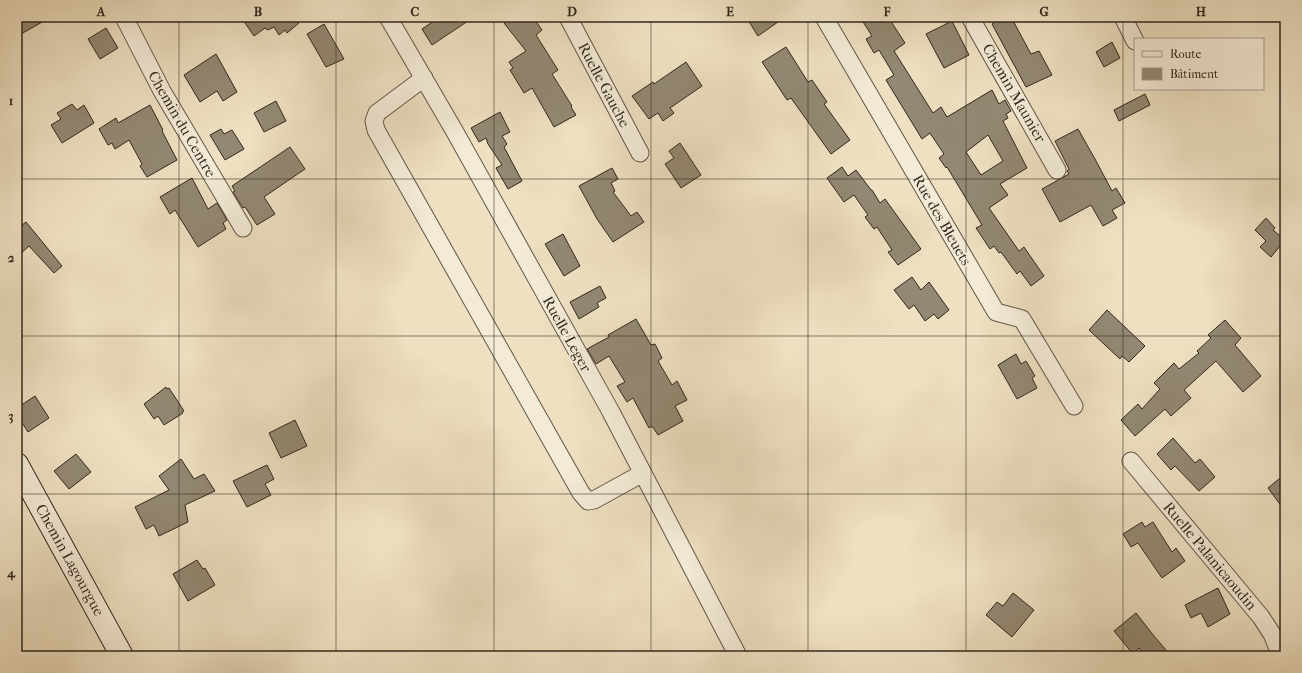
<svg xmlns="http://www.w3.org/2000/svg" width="1302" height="673" viewBox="0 0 1302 673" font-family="'IM FELL French Canon',serif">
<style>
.building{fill:#938873;stroke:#30281e;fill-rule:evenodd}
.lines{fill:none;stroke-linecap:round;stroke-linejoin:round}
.street-casing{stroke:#605647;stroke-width:19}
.secondary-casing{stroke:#30281e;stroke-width:24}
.street{stroke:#f4ebd7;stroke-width:17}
.secondary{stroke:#f4ebd7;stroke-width:22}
.grid{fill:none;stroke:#30281e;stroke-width:1;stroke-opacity:0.55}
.labels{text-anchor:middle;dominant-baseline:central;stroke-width:4;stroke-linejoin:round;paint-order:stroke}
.street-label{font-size:15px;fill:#30281e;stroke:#f4ebd7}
.neatline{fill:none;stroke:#30281e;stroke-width:1.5}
.grid-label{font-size:13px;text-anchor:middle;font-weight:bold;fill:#30281e}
</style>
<rect width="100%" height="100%" fill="#eee0c1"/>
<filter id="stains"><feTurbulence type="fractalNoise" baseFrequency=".005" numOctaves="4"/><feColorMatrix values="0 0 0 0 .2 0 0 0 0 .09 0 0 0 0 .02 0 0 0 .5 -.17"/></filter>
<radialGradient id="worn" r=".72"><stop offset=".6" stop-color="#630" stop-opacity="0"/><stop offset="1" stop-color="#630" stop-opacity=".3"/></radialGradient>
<path class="building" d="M 17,17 L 51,17 L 21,34 L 17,27 Z
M 241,17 L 306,17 L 287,33 L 285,30 L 279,35 L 274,27 L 268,30 L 265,28 L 254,36 Z
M 440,17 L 474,17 L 432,45 L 422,29 Z
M 512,17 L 533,17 L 542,30 L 536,35 L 558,70 L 552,74 L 572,106 L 571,107 L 576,115 L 554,127 L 532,88 L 524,93 L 510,70 L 513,68 L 509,62 L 526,51 L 504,23 Z
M 746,17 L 785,17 L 758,36 Z
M 860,17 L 888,17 L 905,43 L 894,51 L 933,113 L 941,107 L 947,117 L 992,90 L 999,104 L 1005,100 L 1011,111 L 1006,114 L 1008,118 L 1003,121 L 1027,168 L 1000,184 L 1008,195 L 989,208 L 1019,251 L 1024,247 L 1044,276 L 1031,286 L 1020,271 L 1017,274 L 1001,252 L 999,253 L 994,246 L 990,249 L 976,228 L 982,225 L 947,167 L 946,168 L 939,158 L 944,154 L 930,133 L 922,139 L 886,80 L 894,75 L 879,50 L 874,53 L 866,39 L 872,36 ZM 988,135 L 1003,161 L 981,175 L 966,152 Z
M 1003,17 L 1011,17 L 1031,54 L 1039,51 L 1052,75 L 1026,87 L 992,24 Z
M 952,21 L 969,55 L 944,68 L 926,34 Z
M 324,24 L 344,59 L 326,67 L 307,34 Z
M 106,28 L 118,48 L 100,59 L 88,39 Z
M 1112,42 L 1120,58 L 1104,67 L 1096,52 Z
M 786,47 L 808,82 L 812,80 L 827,102 L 824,104 L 850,140 L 831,154 L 791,98 L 787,100 L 762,62 Z
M 216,54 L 237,92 L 223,101 L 217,91 L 200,102 L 184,75 Z
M 686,62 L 702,86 L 670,108 L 674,113 L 663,121 L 658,113 L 649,119 L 632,96 L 653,82 L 654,84 Z
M 1145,94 L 1150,105 L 1119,121 L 1114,110 Z
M 276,101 L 286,121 L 264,132 L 254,113 Z
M 72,104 L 77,110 L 84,105 L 94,123 L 62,143 L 51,125 L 61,119 L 57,113 Z
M 150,105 L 163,130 L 162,131 L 177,160 L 147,177 L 140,166 L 142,164 L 129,140 L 115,149 L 112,143 L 108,145 L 99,129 L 116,118 L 118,123 Z
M 500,112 L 510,132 L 502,136 L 507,144 L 504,147 L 522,181 L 508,189 L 496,168 L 502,165 L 488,144 L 486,138 L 479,142 L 471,128 Z
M 221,129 L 224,134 L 232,130 L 244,149 L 225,160 L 210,135 Z
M 1078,129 L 1095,159 L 1112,191 L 1116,188 L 1125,203 L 1112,210 L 1117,218 L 1103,226 L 1091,205 L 1060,222 L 1042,189 L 1069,174 L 1067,171 L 1069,169 L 1055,141 Z
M 680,143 L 701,175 L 681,188 L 665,164 L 674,158 L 669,151 Z
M 290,147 L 305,169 L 264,197 L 275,214 L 257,225 L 245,207 L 243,208 L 233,192 L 235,191 L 232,186 Z
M 842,167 L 848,176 L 856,170 L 871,190 L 872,190 L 880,203 L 885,199 L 921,249 L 898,265 L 888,252 L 892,250 L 877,227 L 874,229 L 865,217 L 868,215 L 854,195 L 844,202 L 827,178 Z
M 612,168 L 618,179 L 611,183 L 615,191 L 613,192 L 631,216 L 637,212 L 644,222 L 613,242 L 597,219 L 579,186 Z
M 192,178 L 208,209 L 217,203 L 227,220 L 223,223 L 226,229 L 198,247 L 175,210 L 170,214 L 160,197 Z
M 1266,218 L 1275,228 L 1273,230 L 1285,240 L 1271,257 L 1260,247 L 1266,241 L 1255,230 Z
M 26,222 L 62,266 L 54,273 L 29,246 L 17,257 L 17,229 Z
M 563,234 L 580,266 L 564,276 L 545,244 Z
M 912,277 L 921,290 L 929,282 L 949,310 L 938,319 L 934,314 L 925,321 L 914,305 L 909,309 L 894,290 Z
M 600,286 L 606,298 L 597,303 L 599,307 L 579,319 L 570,302 Z
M 1107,310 L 1145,346 L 1129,362 L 1122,356 L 1120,359 L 1089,330 Z
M 636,319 L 651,345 L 655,344 L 662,358 L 658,361 L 672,385 L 677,381 L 687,400 L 675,406 L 683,421 L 658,435 L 652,426 L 649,428 L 633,398 L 627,402 L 617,386 L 625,382 L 609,356 L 596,364 L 587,349 L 609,337 L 608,335 Z
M 1225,320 L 1241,338 L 1235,345 L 1261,376 L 1243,392 L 1216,361 L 1184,390 L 1191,398 L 1171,416 L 1165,409 L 1135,436 L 1121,420 L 1138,404 L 1142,409 L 1160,389 L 1154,383 L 1174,363 L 1179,369 L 1199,353 L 1197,351 L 1211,338 L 1208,335 Z
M 1016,354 L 1021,364 L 1026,361 L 1035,376 L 1032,378 L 1037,388 L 1017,399 L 998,365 Z
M 166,387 L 167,389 L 169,388 L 184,411 L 182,412 L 183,413 L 164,425 L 158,416 L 154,419 L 144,404 Z
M 35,396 L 49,418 L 28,432 L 17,415 L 17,408 Z
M 295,420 L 307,446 L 281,458 L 269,433 Z
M 1173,438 L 1195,463 L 1200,459 L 1215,477 L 1199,491 L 1175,466 L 1171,470 L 1157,454 Z
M 76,454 L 91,472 L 69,489 L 54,471 Z
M 181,459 L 194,479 L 204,474 L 215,491 L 185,505 L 188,522 L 159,536 L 154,525 L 146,529 L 135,507 L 169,490 L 159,476 Z
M 267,465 L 274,479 L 265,484 L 271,495 L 247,507 L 233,481 Z
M 1285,474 L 1285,511 L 1268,488 Z
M 1142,522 L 1145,527 L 1153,522 L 1172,552 L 1176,548 L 1185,561 L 1162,578 L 1138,543 L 1131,547 L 1123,534 Z
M 197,560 L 203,569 L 205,568 L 215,585 L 188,601 L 173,574 Z
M 1218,588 L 1230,614 L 1208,627 L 1201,613 L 1191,618 L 1185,605 Z
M 1013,593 L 1034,610 L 1012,637 L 986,615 L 997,602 L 1003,606 Z
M 1136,613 L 1154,636 L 1171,656 L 1145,656 L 1139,648 L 1133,654 L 1114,631 Z"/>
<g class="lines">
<defs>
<path id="street" d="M 124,17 L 162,91 L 243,228
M 388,17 L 455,132 L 611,412 L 738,656
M 568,17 L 640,153
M 824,17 L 996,312 L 1022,319 L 1074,406
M 970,17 L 1057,170
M 1123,17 L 1135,41
M 424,78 L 377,113 L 374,121 L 376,130 L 581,493 L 588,501 L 594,500 L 643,473
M 1131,461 L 1261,617 L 1272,634 L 1281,656"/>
<path id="secondary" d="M 17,464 L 122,656"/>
</defs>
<use href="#street" class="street-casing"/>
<use href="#secondary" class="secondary-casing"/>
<use href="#street" class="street"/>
<use href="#secondary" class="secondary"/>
</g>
<path class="grid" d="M 179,17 L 179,656M 336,17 L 336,656M 494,17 L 494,656M 651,17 L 651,656M 808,17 L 808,656M 966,17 L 966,656M 1123,17 L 1123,656M 17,179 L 1285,179M 17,336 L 1285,336M 17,494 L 1285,494"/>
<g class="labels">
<g class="street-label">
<text transform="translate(604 85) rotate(62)">Ruelle Gauche</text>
<text transform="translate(1014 93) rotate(60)">Chemin Maunier</text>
<text transform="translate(182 124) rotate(60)">Chemin du Centre</text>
<text transform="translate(942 220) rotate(60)">Rue des Bleuets</text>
<text transform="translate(567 334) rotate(61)">Ruelle Leger</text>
<text transform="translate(1210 556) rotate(50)">Ruelle Palanicaoudin</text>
<text transform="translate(70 560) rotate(61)">Chemin Lagourgue</text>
</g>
</g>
<rect width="1302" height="673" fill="none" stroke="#eee0c1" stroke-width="44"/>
<rect x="1134" y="38" width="130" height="52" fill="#f4ebd7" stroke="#a69d8d"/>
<rect x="1142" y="51" width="20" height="6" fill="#f4ebd7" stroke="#a69d8d"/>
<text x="1170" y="58" font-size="12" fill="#30281e">Route</text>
<rect x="1142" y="68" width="20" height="12" fill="#938873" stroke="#a69d8d"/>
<text x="1170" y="78" font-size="12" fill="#30281e">Bâtiment</text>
<rect x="22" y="22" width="1258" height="629" class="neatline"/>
<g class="grid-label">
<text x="101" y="16">A</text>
<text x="258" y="16">B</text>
<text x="415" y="16">C</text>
<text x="572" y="16">D</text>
<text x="730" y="16">E</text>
<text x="887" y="16">F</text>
<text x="1044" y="16">G</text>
<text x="1201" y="16">H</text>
<text x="11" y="105">1</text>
<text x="11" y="262">2</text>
<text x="11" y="420">3</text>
<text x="11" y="577">4</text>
</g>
<rect width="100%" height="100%" filter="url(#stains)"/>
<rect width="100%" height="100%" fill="url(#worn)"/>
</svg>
